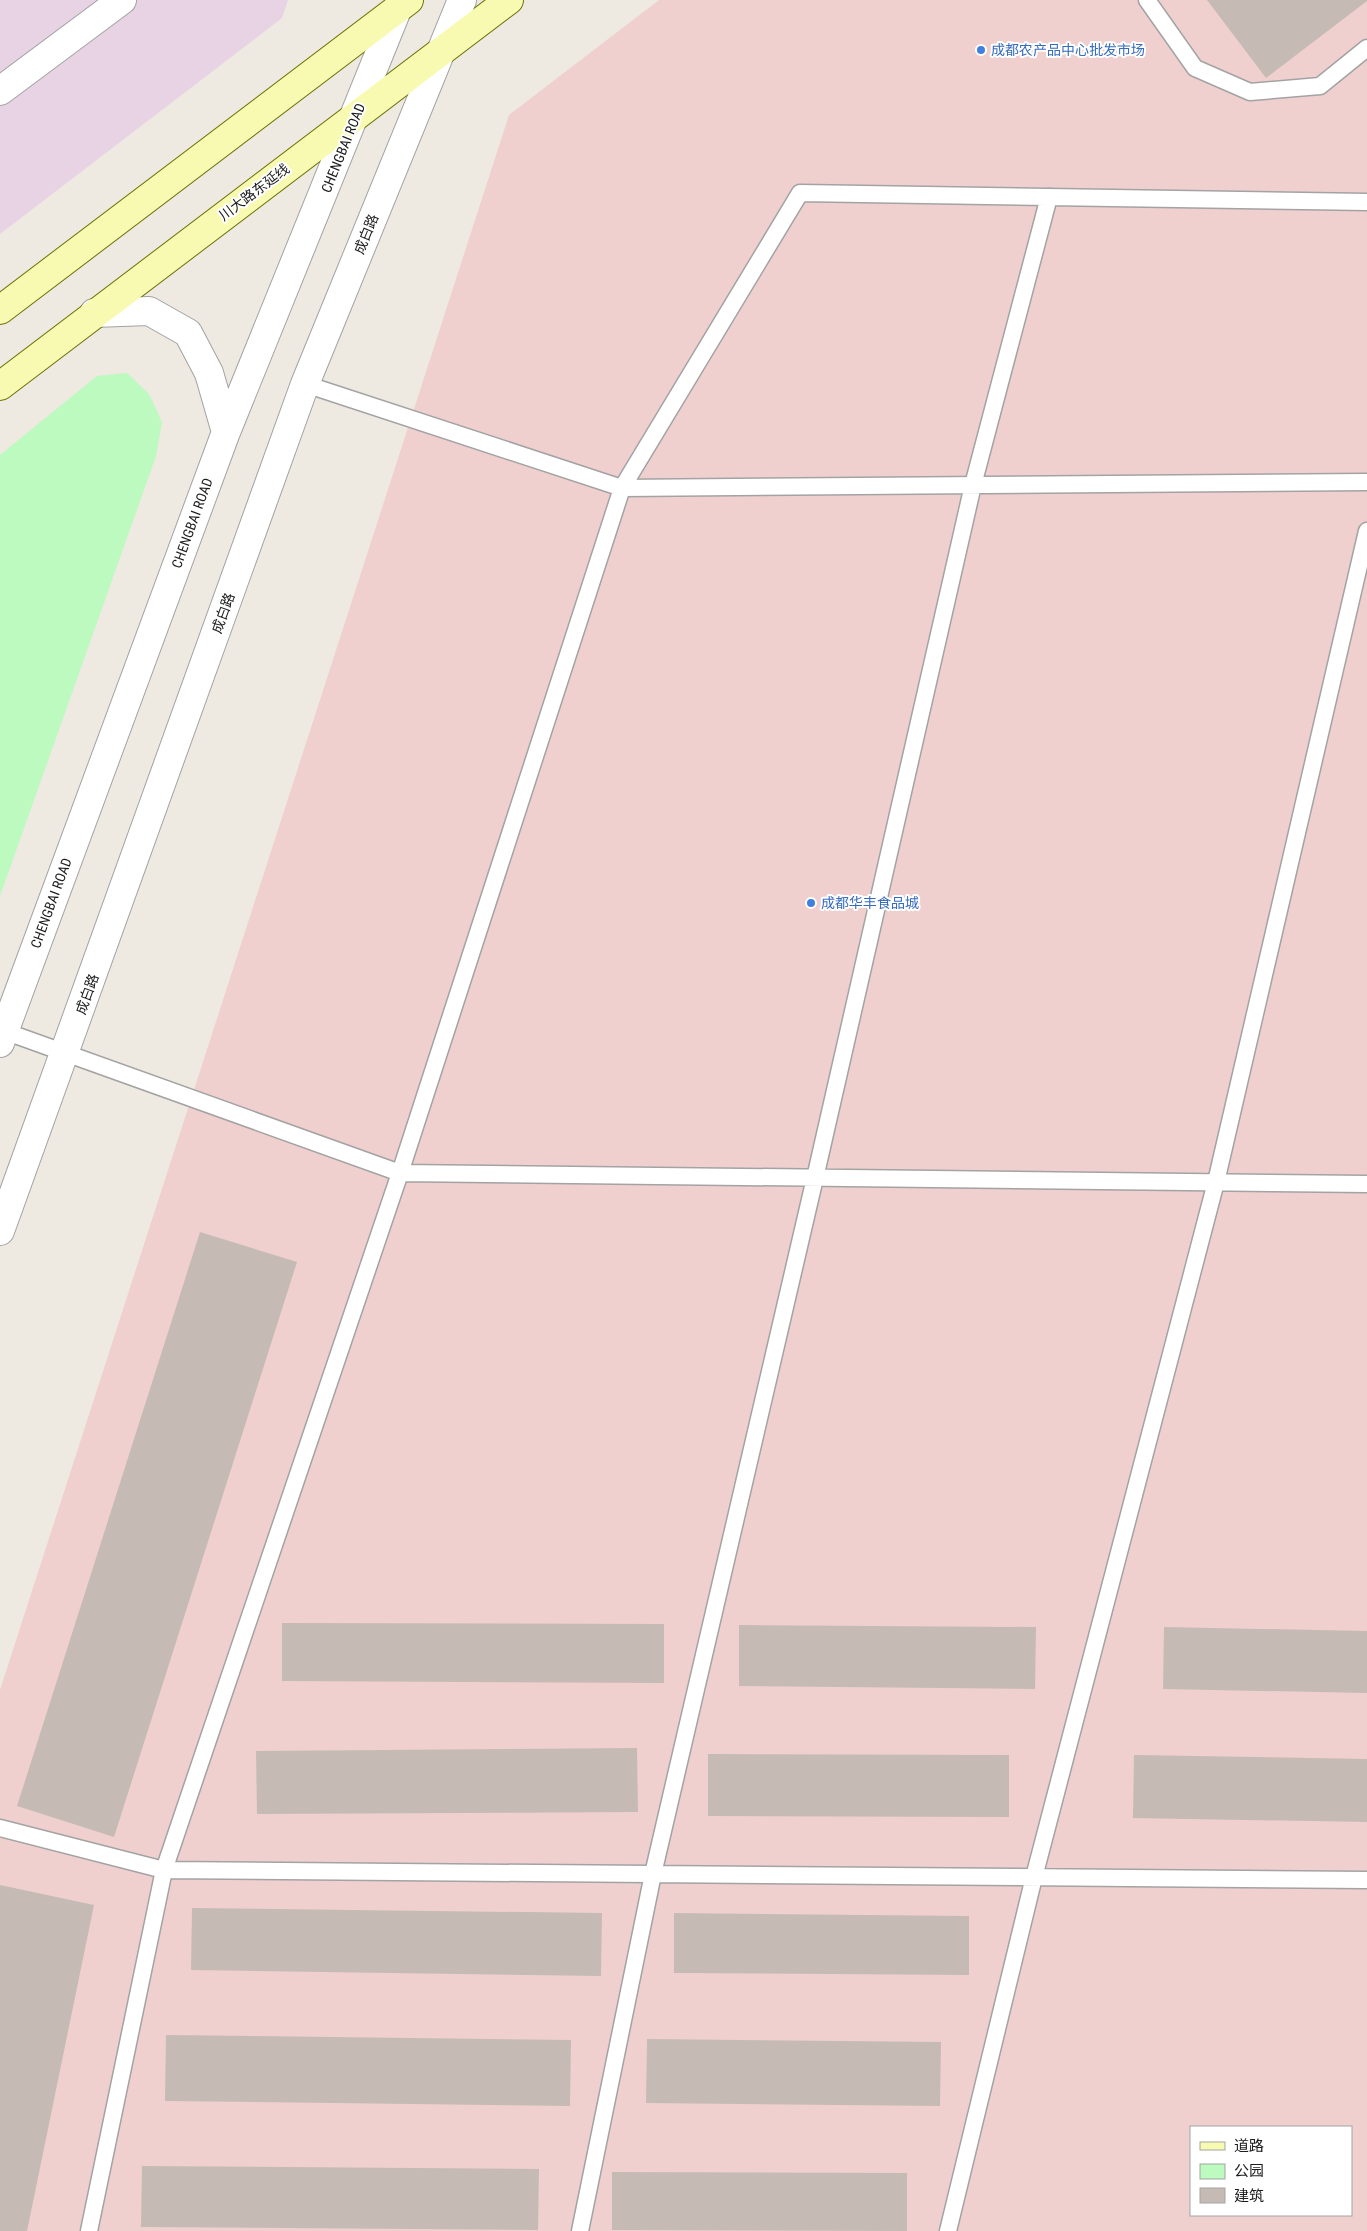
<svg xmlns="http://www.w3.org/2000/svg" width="1367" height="2231" viewBox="0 0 1367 2231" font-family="'Roboto Condensed','Noto Sans SC',sans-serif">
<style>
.commercial{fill:#efd0cf;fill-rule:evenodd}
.industrial{fill:#e7d3e4}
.park{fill:#bcfabf}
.building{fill:#c5bbb4}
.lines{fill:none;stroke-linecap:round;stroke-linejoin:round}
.service-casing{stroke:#a3a3a3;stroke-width:19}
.minor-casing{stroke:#a3a3a3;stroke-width:30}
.tertiary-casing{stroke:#a3a3a3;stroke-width:30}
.secondary-casing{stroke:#697303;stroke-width:30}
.service{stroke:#fff;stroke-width:16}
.minor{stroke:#fff;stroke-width:28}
.tertiary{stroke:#fff;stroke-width:28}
.secondary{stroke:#f8fab2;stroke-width:28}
.shop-dot{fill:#3f7fe0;stroke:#fff;stroke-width:2}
.labels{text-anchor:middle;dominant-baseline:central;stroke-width:4;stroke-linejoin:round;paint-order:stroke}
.shop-label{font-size:14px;fill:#366cbe;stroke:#fff;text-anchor:start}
.street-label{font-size:14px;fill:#1c1c1c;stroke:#fff}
</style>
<rect width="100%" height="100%" fill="#eee9e1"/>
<path class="commercial" d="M 659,0 L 1367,0 L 1367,2231 L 0,2231 L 0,1690 L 509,115 ZM 1191,2127 L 1351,2127 L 1351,2215 L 1191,2215 Z"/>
<path class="industrial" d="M 0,0 L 288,0 L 282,18 L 0,234 Z"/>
<path class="park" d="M 127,373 L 149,394 L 162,422 L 156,456 L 0,896 L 0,455 L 97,376 Z"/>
<path class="building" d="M 1207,0 L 1367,0 L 1367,1 L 1266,78 Z
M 200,1232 L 297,1262 L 114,1837 L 17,1806 Z
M 282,1623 L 664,1624 L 664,1683 L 282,1681 Z
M 739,1625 L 1036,1627 L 1035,1689 L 739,1686 Z
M 1164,1627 L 1367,1631 L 1367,1693 L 1163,1689 Z
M 637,1748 L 638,1812 L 257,1814 L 256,1751 Z
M 708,1754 L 1009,1755 L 1009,1817 L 708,1816 Z
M 1134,1755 L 1367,1759 L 1367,1822 L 1133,1818 Z
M 0,1885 L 94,1905 L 27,2231 L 0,2231 Z
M 192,1908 L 602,1913 L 601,1976 L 191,1970 Z
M 674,1913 L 969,1916 L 969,1975 L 674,1973 Z
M 166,2035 L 571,2040 L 570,2106 L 165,2101 Z
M 647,2039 L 941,2042 L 940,2106 L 646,2103 Z
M 142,2166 L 539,2169 L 538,2230 L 141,2227 Z
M 612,2172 L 907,2173 L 907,2231 L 612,2230 Z"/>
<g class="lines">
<defs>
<path id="service" d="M 1147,0 L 1195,68 L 1250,92 L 1320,86 L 1367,48
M 305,384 L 622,488 L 1367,482
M 4,1031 L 400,1173 L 1367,1184
M 0,1828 L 164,1870 L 1367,1880
M 89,2231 L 164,1870 L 400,1173 L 622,488 L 800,193 L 1367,202
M 580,2231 L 653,1874 L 815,1178 L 973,485 L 1049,197
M 948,2231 L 1034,1877 L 1216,1182 L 1367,531"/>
<path id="minor" d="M 0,91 L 122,0"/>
<path id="tertiary" d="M 94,313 L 149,311 L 188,333 L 209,373 L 226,432
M 0,1043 L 226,432 L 401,0
M 0,1231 L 305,384 L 462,0"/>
<path id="secondary" d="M 0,310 L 409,0
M 0,386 L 509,0"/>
</defs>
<use href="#service" class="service-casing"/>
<use href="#minor" class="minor-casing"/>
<use href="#tertiary" class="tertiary-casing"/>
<use href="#secondary" class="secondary-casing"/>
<use href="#service" class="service"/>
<use href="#minor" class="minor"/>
<use href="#tertiary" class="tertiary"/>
<use href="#secondary" class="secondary"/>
</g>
<g class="shop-dot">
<circle cx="981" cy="50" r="5"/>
<circle cx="811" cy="903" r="5"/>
</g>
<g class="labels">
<g class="shop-label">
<text x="991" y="50">成都农产品中心批发市场</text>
<text x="821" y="903">成都华丰食品城</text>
</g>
<g class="street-label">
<text transform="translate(343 148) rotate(-68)">CHENGBAI ROAD</text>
<text transform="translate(254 192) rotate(-37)">川大路东延线</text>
<text transform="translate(366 234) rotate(-68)">成白路</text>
<text transform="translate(192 523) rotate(-70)">CHENGBAI ROAD</text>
<text transform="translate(223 613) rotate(-70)">成白路</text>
<text transform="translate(51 903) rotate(-70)">CHENGBAI ROAD</text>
<text transform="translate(87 994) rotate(-70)">成白路</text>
</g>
</g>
<rect x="1190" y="2126" width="162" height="90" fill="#ffffff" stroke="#a4a4a4"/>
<rect x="1200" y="2142" width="25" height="8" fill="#f8fab2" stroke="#a4a4a4"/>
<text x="1234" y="2151" font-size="15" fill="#1c1c1c">道路</text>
<rect x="1200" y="2164" width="25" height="15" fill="#bcfabf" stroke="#a4a4a4"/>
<text x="1234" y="2176" font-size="15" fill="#1c1c1c">公园</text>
<rect x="1200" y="2188" width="25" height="15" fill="#c5bbb4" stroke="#a4a4a4"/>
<text x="1234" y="2201" font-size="15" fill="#1c1c1c">建筑</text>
</svg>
